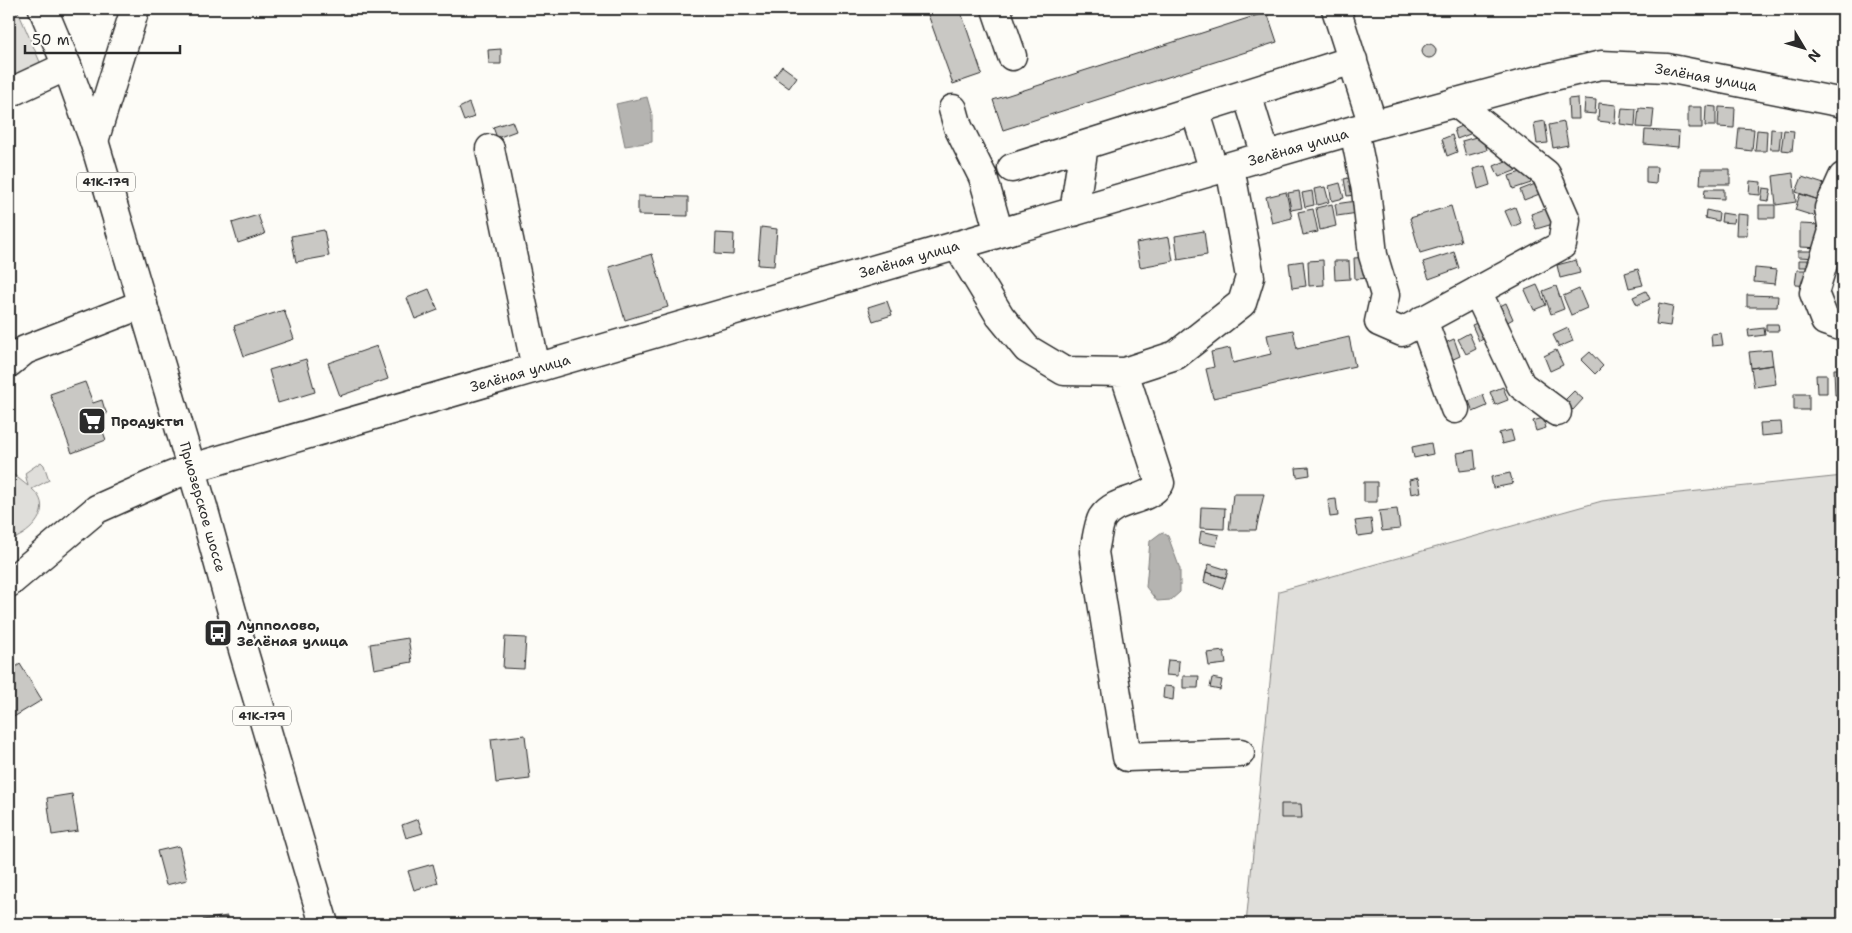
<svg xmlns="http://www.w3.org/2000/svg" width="1852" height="933" viewBox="0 0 1852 933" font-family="'Shantell Sans',sans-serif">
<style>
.green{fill:#dfdeda;stroke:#858482}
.water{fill:#b5b4b1;stroke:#7e7d7b}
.building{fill:#c9c8c4;stroke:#2b2b2b}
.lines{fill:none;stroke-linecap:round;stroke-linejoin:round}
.minor-casing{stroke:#2b2b2b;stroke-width:31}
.major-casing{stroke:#2b2b2b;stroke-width:31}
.minor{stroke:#fdfcf7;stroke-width:28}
.major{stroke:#fdfcf7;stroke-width:28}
.labels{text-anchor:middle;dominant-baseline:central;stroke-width:4.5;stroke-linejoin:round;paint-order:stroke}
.shield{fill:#fdfcf7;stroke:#6a6a68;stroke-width:1}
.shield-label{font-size:12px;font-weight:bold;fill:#2b2b2b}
.street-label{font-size:14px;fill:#2b2b2b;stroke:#fdfcf7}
.poi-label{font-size:14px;font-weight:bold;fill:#2b2b2b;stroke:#fdfcf7;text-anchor:start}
</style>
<rect width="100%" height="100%" fill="#fdfcf7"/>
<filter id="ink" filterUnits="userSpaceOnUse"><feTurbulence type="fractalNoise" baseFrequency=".02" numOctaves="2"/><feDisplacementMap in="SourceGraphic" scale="10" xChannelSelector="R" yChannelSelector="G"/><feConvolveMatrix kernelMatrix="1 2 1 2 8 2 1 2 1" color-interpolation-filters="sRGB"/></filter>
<g filter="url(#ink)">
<path class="green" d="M 9,9 L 17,9 L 40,62 L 38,67 L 9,81 Z
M 41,462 L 44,465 L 49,480 L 32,489 C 53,506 36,529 16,538 L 9,535 L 9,471 L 28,486 L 25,473 Z
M 1843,476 L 1843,924 L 1246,924 L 1279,591 L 1602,501 Z"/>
<path class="water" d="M 647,97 L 652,115 L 652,142 L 625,146 L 616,104 Z
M 1162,532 L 1168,536 L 1180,569 L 1180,592 L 1171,600 L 1157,601 L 1146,587 L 1150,541 Z"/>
<path class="building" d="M 926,9 L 960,9 L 982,74 L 953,84 Z
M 1267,12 L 1277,42 L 1003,130 L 993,100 Z
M1422 51a7 7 0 1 1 14 0a7 7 0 1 1-14 0Z
M 501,49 L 501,64 L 489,64 L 488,50 Z
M 782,66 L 797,77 L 789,88 L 774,77 Z
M 1578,98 L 1579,119 L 1569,119 L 1568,99 Z
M 1585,99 L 1596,100 L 1595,114 L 1584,113 Z
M 469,103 L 474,117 L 464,121 L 459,108 Z
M 1599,103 L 1616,105 L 1615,123 L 1598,121 Z
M 1706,106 L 1716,107 L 1716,126 L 1705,126 Z
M 1688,107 L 1702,107 L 1702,128 L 1688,128 Z
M 1719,107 L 1735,108 L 1734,128 L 1718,127 Z
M 1622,108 L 1636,109 L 1635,126 L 1620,124 Z
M 1639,108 L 1654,109 L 1652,128 L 1637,127 Z
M 512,121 L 516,131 L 497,138 L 493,127 Z
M 1545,121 L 1548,143 L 1537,144 L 1534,123 Z
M 1471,122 L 1475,132 L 1457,139 L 1454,129 Z
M 1564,122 L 1568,145 L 1553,148 L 1549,125 Z
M 1739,128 L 1754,129 L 1752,151 L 1737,149 Z
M 1771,129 L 1781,130 L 1779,149 L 1770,149 Z
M 1645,130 L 1679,132 L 1678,147 L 1644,144 Z
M 1757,130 L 1767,131 L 1766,151 L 1755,151 Z
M 1784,130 L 1794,131 L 1792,151 L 1781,150 Z
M 1452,135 L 1457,152 L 1447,156 L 1442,139 Z
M 1483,135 L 1487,150 L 1466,156 L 1462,141 Z
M 1513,158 L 1517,170 L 1499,177 L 1494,166 Z
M 1485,166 L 1490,185 L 1478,189 L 1473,169 Z
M 1646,167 L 1657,167 L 1656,184 L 1646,183 Z
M 1701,169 L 1730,169 L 1730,184 L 1700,184 Z
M 1527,170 L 1531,183 L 1513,189 L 1509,176 Z
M 1793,173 L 1796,202 L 1776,205 L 1773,176 Z
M 1359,176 L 1362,194 L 1347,196 L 1344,179 Z
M 1802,177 L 1824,184 L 1819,200 L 1796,192 Z
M 1750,181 L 1761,182 L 1760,195 L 1749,194 Z
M 1340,183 L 1344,198 L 1332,201 L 1329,186 Z
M 1538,183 L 1542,193 L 1524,200 L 1520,190 Z
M 1325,187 L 1329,202 L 1317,205 L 1314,189 Z
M 1763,188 L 1771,189 L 1769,201 L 1761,200 Z
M 1705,189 L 1724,189 L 1724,199 L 1704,198 Z
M 1299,191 L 1302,208 L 1291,210 L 1288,193 Z
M 1312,191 L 1314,205 L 1305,207 L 1302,193 Z
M 1286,192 L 1292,218 L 1272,223 L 1266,197 Z
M 1800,194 L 1819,200 L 1814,216 L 1795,210 Z
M 638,196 L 688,197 L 688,216 L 638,215 Z
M 1356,201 L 1358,213 L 1337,216 L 1335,204 Z
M 1332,204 L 1336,226 L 1320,230 L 1316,208 Z
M 1759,205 L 1775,205 L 1775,218 L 1759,218 Z
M 1451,206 L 1461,241 L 1420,253 L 1410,218 Z
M 1515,207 L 1521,223 L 1512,227 L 1505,211 Z
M 1548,208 L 1553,224 L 1536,229 L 1531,214 Z
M 1313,209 L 1318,232 L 1303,235 L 1298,212 Z
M 1706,210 L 1719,213 L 1718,221 L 1705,218 Z
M 1722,213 L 1734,215 L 1733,223 L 1721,222 Z
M 1737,214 L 1748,215 L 1747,235 L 1736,235 Z
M 258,215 L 265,234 L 238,243 L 232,223 Z
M 1800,224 L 1822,225 L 1822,248 L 1800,247 Z
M 761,227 L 777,229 L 774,266 L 758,265 Z
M 324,230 L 329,256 L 296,262 L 291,236 Z
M 1204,231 L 1207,255 L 1178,260 L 1175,236 Z
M 716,233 L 734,234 L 733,255 L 715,254 Z
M 1169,237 L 1173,261 L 1140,267 L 1136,243 Z
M 1798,251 L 1819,251 L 1819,258 L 1798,257 Z
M 1454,252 L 1459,268 L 1429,279 L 1423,262 Z
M 652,254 L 668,307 L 625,320 L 609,267 Z
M 1368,257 L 1370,278 L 1355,279 L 1354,258 Z
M 1323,260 L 1324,285 L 1309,286 L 1308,261 Z
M 1576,260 L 1580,273 L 1560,278 L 1557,265 Z
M 1799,260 L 1816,260 L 1816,267 L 1799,267 Z
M 1303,261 L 1306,286 L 1292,288 L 1289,263 Z
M 1334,261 L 1349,261 L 1350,279 L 1335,280 Z
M 1755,268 L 1777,270 L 1775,284 L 1754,282 Z
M 1638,269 L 1643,285 L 1629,288 L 1625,273 Z
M 1797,270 L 1817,270 L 1814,286 L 1795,285 Z
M 1537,285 L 1546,305 L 1534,310 L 1525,290 Z
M 1556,286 L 1564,309 L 1551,314 L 1543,291 Z
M 429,289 L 438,310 L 415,319 L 407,298 Z
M 1579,289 L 1587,308 L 1571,315 L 1563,296 Z
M 1646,291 L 1650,299 L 1637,305 L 1633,297 Z
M 1747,295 L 1778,296 L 1777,307 L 1747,307 Z
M 887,301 L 892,315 L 873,321 L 868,307 Z
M 1506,303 L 1513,319 L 1502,325 L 1494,309 Z
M 1659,303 L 1673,306 L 1670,326 L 1656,324 Z
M 284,310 L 294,339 L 244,356 L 234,326 Z
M 1484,320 L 1491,336 L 1479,341 L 1472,325 Z
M 1766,324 L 1778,324 L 1779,331 L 1766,331 Z
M 1568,328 L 1573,341 L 1559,347 L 1553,335 Z
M 1764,328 L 1765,335 L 1749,337 L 1748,330 Z
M 1293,330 L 1297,349 L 1349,337 L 1355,366 L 1213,398 L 1206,369 L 1214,367 L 1211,352 L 1230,348 L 1233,363 L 1271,354 L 1267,335 Z
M 1469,333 L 1476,349 L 1466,354 L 1458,339 Z
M 1721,333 L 1723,345 L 1712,346 L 1711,334 Z
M 1454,339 L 1460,356 L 1449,361 L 1443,344 Z
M 377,346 L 388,379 L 340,396 L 328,363 Z
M 1556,350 L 1563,365 L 1550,371 L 1544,356 Z
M 1771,350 L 1773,365 L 1751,368 L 1749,352 Z
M 1590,352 L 1603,366 L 1595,374 L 1581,360 Z
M 306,359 L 315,392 L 278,403 L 269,370 Z
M 1773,365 L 1776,384 L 1754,387 L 1751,368 Z
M 1834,369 L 1843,369 L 1843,394 L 1835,395 Z
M 1816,375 L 1827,375 L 1827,393 L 1817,393 Z
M 85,382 L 93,403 L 102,400 L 104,407 L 107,414 L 98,418 L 106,440 L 72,453 L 50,394 Z
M 1503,387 L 1508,400 L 1495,405 L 1490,392 Z
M 1574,391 L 1583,399 L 1573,410 L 1564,401 Z
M 1794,394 L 1809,394 L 1809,410 L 1794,410 Z
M 1483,395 L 1487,406 L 1473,412 L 1469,401 Z
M 1543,418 L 1546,428 L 1536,431 L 1533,421 Z
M 1781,422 L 1782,434 L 1761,436 L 1760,423 Z
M 1511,430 L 1514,441 L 1502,444 L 1499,433 Z
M 1431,443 L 1433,454 L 1414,458 L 1412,447 Z
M 1474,450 L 1476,469 L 1460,471 L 1457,453 Z
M 1309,467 L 1310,475 L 1297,477 L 1296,468 Z
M 1510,473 L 1513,484 L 1493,488 L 1491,477 Z
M 1418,478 L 1421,492 L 1411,494 L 1409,480 Z
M 1364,482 L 1377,482 L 1377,502 L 1364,502 Z
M 1233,494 L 1264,494 L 1256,530 L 1229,530 Z
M 1336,499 L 1338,516 L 1330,517 L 1328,500 Z
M 1201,507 L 1225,508 L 1224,529 L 1200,528 Z
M 1397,509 L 1400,529 L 1382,531 L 1379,511 Z
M 1371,519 L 1373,534 L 1358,536 L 1355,521 Z
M 1201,531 L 1219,535 L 1216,546 L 1199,543 Z
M 1209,564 L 1228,570 L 1226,578 L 1206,572 Z
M 1206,572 L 1226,578 L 1222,589 L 1204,582 Z
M 505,637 L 526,638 L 524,669 L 503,668 Z
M 408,638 L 412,662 L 374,669 L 370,644 Z
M 1224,651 L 1226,664 L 1209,666 L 1207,653 Z
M 1168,660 L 1179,661 L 1178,676 L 1166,675 Z
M 20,664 L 42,700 L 12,718 L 9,712 L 9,672 Z
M 1183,676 L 1199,676 L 1198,688 L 1183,688 Z
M 1212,678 L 1222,680 L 1220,690 L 1210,688 Z
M 1164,686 L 1174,687 L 1173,700 L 1163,698 Z
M 525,735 L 530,779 L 496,783 L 491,739 Z
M 72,794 L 78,831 L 52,835 L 47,798 Z
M 1281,804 L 1301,804 L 1302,818 L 1281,818 Z
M 418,819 L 423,833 L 406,838 L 402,825 Z
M 179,846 L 187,880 L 166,885 L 157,851 Z
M 433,864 L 438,883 L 414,890 L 408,871 Z
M 227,916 L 228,924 L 204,924 L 203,920 Z"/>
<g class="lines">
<defs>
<path id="minor" d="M 996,9 L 1012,56
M 1336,9 L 1373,125
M 9,93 L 67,66
M 1247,94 L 1266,156
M 953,109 L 958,127 L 983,177 L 999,233
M 1195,110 L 1214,171
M 1354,130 L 1366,190 L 1373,255 L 1385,295 L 1379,322 L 1402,332 L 1562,245 L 1566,220 L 1546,174 L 1455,102
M 94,141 L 135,9
M 490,149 L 536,368
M 1012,168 L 1353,60
M 1843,177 L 1829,208 L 1833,231 L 1814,293 L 1825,321 L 1843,327
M 1074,212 L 1084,145
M 957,245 L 1000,316 L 1027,349 L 1064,371 L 1124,372 L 1176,355 L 1242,303 L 1250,277 L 1230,167
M 1477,291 L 1521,385 L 1557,412
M 1423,320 L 1455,409
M 9,363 L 25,350 L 143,304
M 1124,372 L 1160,483 C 1147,503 1116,497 1102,518 C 1098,525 1096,544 1094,552 L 1127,757 L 1240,753
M 9,583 L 97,509 L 171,476 L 192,468 L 1354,130 L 1542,79 L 1601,65 L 1667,68 L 1843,103"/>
<path id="major" d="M 43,9 L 67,66 L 94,141 L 203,507 L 236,626 L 324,924"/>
</defs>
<use href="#minor" class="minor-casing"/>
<use href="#major" class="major-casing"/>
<use href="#minor" class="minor"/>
<use href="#major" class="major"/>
</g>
</g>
<defs>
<symbol id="supermarket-square" viewBox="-11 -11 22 22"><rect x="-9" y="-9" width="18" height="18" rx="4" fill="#2b2b2b" stroke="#fdfcf7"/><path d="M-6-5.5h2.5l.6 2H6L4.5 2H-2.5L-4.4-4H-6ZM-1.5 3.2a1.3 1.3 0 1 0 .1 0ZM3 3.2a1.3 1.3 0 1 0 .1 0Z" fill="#fff"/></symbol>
<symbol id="bus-square" viewBox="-11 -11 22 22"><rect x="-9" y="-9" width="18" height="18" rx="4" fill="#2b2b2b" stroke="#fdfcf7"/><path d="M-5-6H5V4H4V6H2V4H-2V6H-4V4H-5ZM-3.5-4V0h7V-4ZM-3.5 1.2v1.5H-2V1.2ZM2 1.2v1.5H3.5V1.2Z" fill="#fff"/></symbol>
</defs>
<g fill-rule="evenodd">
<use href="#supermarket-square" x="76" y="405" width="32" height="32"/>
<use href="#bus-square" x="202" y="617" width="32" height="32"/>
</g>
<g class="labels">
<g class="shield">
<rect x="77" y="172.5" width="58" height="19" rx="4"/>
<rect x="233" y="706.5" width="58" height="19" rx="4"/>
</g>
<g class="shield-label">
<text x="106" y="182">41К-179</text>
<text x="262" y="716">41К-179</text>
</g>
<g class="street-label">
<text transform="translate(1706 77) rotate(10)">Зелёная улица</text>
<text transform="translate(1298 147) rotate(-16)">Зелёная улица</text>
<text transform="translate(909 259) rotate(-16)">Зелёная улица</text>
<text transform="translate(520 373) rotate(-16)">Зелёная улица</text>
<text transform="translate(203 507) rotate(74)">Приозерское шоссе</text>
</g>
<g class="poi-label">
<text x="111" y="421">Продукты</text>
<text x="237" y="625">Лупполово,<tspan x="237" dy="16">Зелёная улица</tspan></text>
</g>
</g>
<rect width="1852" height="933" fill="none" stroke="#fdfcf7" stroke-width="30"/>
<rect x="15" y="15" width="1822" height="903" fill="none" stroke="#2b2b2b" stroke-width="2" filter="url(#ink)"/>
<g transform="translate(1804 48) rotate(128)" stroke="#fdfcf7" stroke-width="4" paint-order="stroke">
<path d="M0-4L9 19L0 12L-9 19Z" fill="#2b2b2b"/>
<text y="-8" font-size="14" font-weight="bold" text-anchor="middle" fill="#2b2b2b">N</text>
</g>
<path d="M25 45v8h155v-8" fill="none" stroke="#2b2b2b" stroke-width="2.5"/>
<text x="32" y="45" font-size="15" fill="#2b2b2b" stroke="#fdfcf7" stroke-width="4" paint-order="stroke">50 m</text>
</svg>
